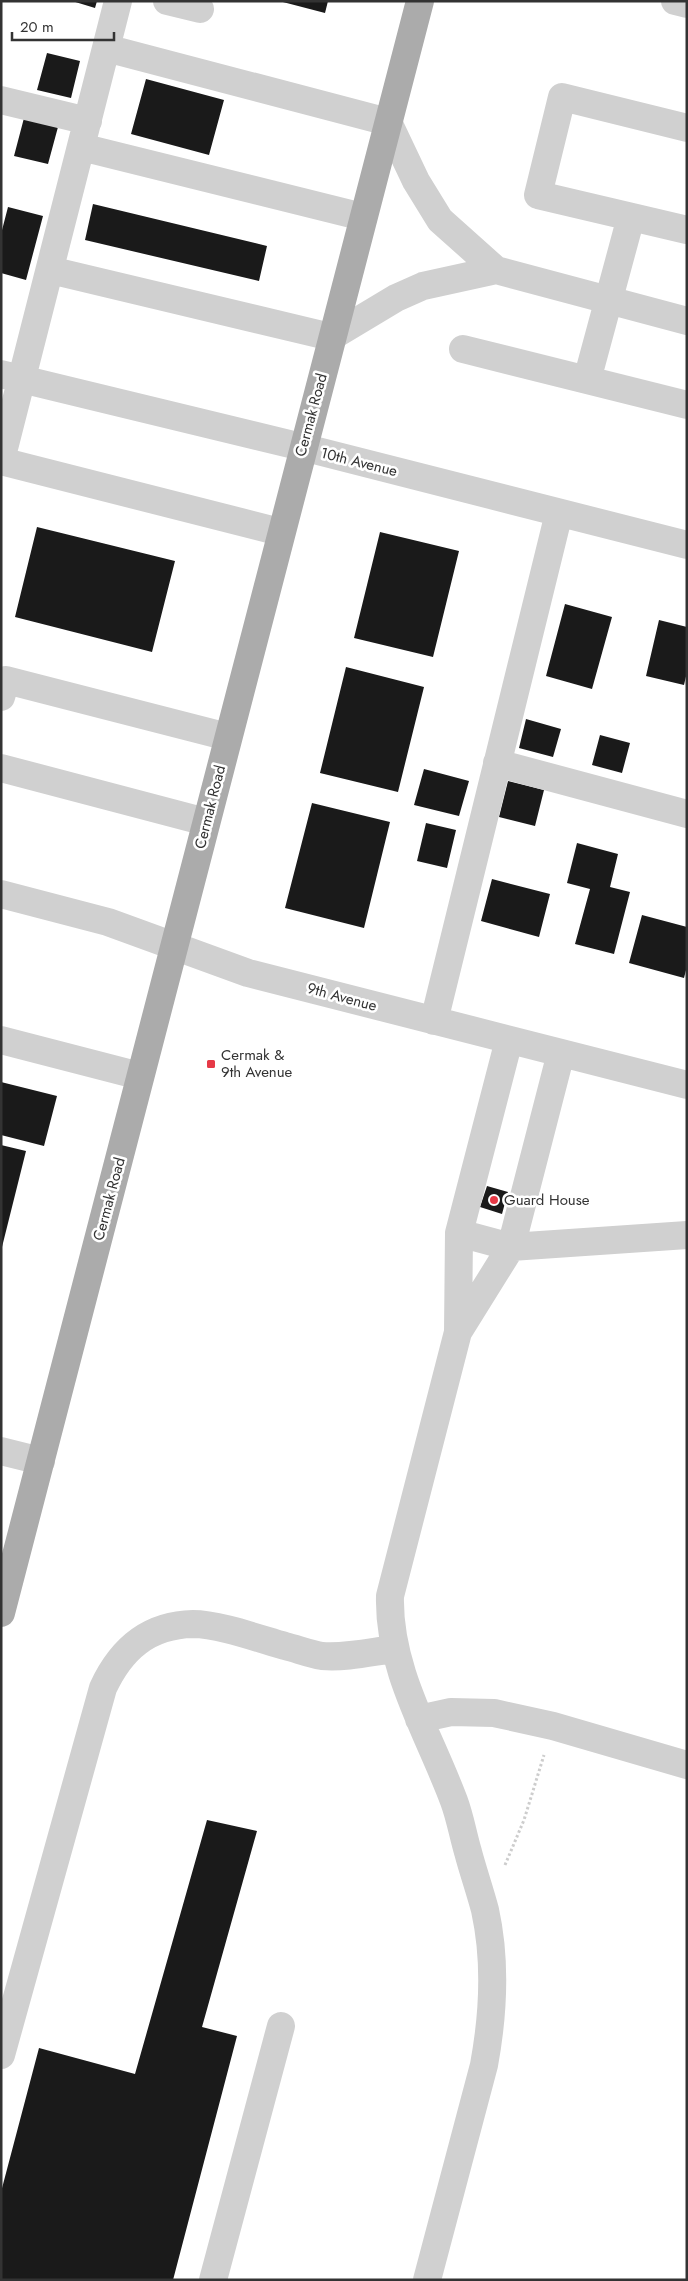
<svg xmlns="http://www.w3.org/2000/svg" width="688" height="2281" viewBox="0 0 688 2281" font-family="Jost,sans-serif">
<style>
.building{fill:#1a1a1a}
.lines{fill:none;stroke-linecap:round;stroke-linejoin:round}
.path{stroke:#cdcdcd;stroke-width:3;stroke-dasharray:2.5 2.5;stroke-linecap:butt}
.minor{stroke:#d0d0d0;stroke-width:28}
.major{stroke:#ababab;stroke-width:28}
.poi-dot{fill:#e63946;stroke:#fff;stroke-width:2}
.labels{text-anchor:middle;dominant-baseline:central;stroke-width:5;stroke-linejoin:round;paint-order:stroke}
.street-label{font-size:15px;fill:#333;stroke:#fff}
.poi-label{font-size:15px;fill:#333;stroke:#fff;text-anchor:start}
</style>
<rect width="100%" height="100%" fill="#fff"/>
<path class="building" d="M 72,1 L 97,1 L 95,8 Z
M 279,1 L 328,1 L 325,13 Z
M 47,53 L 80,61 L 71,98 L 37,90 Z
M 146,79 L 224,100 L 209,155 L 131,134 Z
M 24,118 L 58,127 L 48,164 L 14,156 Z
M 93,204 L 267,246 L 259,281 L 85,240 Z
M 8,207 L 43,216 L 26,280 L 1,273 L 1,234 Z
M 37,527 L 175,561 L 152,652 L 15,617 Z
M 380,532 L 459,551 L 433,657 L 354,638 Z
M 565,604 L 612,617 L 592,689 L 546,676 Z
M 659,620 L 687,627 L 687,672 L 684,685 L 646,676 Z
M 346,667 L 424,687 L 398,792 L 320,773 Z
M 526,719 L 561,729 L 553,757 L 519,748 Z
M 600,735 L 630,743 L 622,773 L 592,765 Z
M 424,769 L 469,781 L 459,816 L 414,805 Z
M 508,781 L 544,790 L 535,826 L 499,817 Z
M 312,803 L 390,822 L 364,928 L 285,908 Z
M 426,823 L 456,830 L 447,868 L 417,861 Z
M 577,843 L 618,854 L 610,887 L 630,892 L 614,954 L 575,944 L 590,889 L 567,883 Z
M 492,879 L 550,894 L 539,937 L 481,921 Z
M 642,915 L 687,927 L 687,966 L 684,978 L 629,963 Z
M 1,1082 L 57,1096 L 44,1146 L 1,1135 Z
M 1,1145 L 26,1151 L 2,1247 L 1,1246 Z
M 487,1186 L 508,1192 L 502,1214 L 480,1207 Z
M 207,1820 L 257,1831 L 202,2027 L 237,2036 L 173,2280 L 1,2280 L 1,2192 L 39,2048 L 135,2074 Z"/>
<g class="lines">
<path class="path" d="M 505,1865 L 524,1820 L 544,1755"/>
<path class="minor" d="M 167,1 L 200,9
M 675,1 L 687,4
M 106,48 L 388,122 L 416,181 L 440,220 L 496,270
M 1,100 L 88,121
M 687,128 L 562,97 L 538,195 L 687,230
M 81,147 L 363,217
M 50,270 L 331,337 L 396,298 L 423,286 L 496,270 L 687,321
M 463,349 L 687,405
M 1,374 L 302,447 L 687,545
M 587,380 L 631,217
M 1,460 L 118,1
M 1,461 L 280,532
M 1,697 L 6,680 L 228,737
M 497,763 L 687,814
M 1,768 L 206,822
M 1,894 L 108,922 L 248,973 L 687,1085
M 434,1021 L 559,513
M 1,1040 L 140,1076
M 459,1233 L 511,1247 L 687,1235
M 458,1332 L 511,1247 L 561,1053
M 1,1451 L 41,1461
M 419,1719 L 451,1712 L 494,1713 L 553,1726 L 687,1765
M 1,2055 L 103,1688 C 121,1649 148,1625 193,1624 C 218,1624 260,1639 285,1646 C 297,1649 310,1654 322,1656 C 346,1658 371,1652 394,1649
M 213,2280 L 281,2026
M 427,2280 L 484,2065 C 493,2016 496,1960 485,1910 C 480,1891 473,1871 468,1852 C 463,1835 460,1817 454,1801 C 429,1734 388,1669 390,1596 L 458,1332 L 459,1233 L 509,1040"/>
<path class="major" d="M 1,1613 L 420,1"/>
</g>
<g class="poi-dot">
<rect x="206" y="1059" width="10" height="10" rx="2.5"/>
<circle cx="494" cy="1200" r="5"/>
</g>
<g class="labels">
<g class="street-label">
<text transform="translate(311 415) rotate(-75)">Cermak Road</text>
<text transform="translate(359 462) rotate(14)">10th Avenue</text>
<text transform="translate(210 807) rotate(-76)">Cermak Road</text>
<text transform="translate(342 997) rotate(15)">9th Avenue</text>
<text transform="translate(109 1199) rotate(-75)">Cermak Road</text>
</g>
<g class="poi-label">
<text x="221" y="1055">Cermak &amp;<tspan x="221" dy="17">9th Avenue</tspan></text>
<text x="504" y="1200">Guard House</text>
</g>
</g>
<rect width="688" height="2281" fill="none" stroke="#333333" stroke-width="5"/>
<path d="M12 32v8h102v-8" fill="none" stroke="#333333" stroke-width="2.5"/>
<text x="20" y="32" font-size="15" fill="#333333" stroke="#ffffff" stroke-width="4" paint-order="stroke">20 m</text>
</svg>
